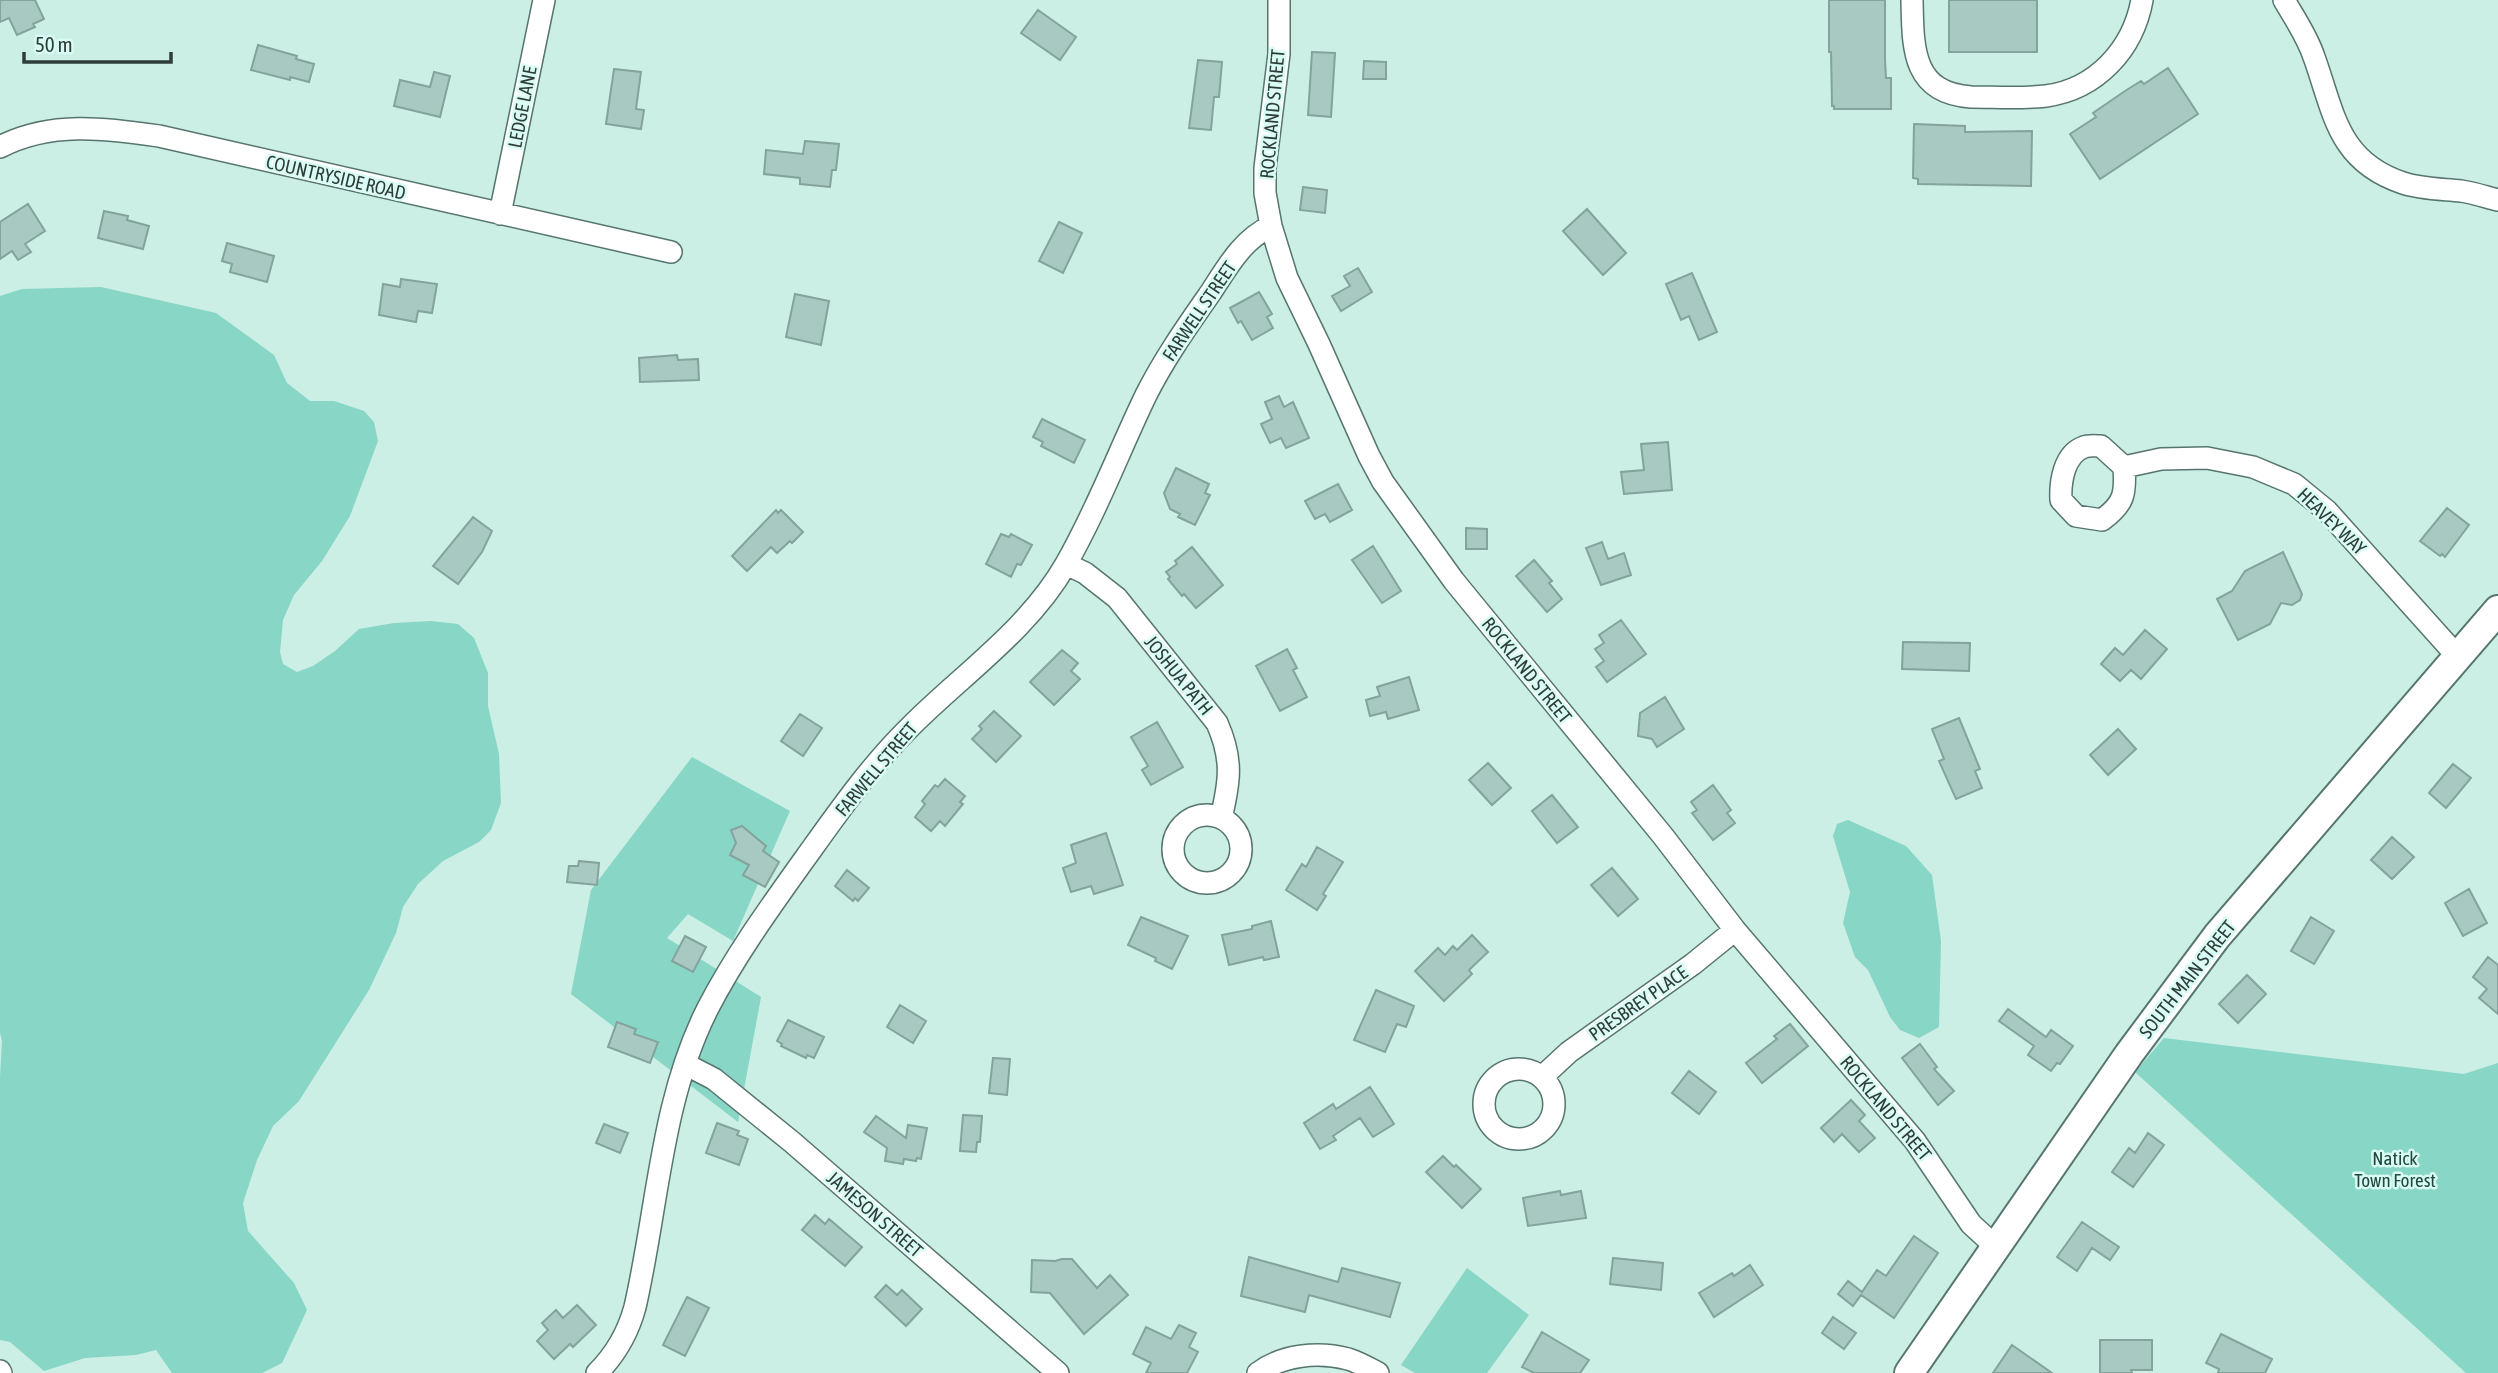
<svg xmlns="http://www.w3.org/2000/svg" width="2498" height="1373" viewBox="0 0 2498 1373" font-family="'Asap Condensed',sans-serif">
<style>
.green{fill:#88d6c5}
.building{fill:#a7c9c1;stroke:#83a39c;stroke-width:2}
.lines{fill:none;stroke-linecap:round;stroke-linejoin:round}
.minor-casing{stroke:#56756e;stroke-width:24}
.major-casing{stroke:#56756e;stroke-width:32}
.minor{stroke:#fff;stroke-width:21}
.major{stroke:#fff;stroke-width:28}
.labels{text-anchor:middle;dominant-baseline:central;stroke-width:5;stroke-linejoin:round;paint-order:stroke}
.street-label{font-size:19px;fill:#2f3c39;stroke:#d8fbf3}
.park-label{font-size:19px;fill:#214941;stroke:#d8fbf3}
</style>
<rect width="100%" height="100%" fill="#cbeee5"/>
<path class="green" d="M 101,287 L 216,313 L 274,355 L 287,383 L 310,401 L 334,401 L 364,411 L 374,422 L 378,441 L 350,516 L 322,561 L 294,595 L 283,620 L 280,652 L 283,664 L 297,672 L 313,666 L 335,651 L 359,629 L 394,623 L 431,621 L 458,624 L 474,638 L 488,673 L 488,706 L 499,754 L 501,803 L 491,830 L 479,842 L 443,861 L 418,884 L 403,907 L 396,933 L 369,990 L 299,1101 L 273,1126 L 257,1160 L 243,1203 L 248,1231 L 294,1283 L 307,1310 L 282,1363 L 262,1373 L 172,1373 L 156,1350 L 136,1355 L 85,1358 L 44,1371 L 10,1342 L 0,1340 L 0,1077 L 2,1041 L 0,1033 L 0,296 L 22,289 Z
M 692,757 L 790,811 L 733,941 L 688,914 L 667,938 L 761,997 L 738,1122 L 571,994 L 591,890 Z
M 1848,820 L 1906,846 L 1932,875 L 1941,941 L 1939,1027 L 1919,1038 L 1900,1030 L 1890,1017 L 1868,970 L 1855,957 L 1843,923 L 1850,892 L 1833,836 L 1837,824 Z
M 2164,1038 L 2464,1074 L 2498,1063 L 2498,1373 L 2466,1373 L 2135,1072 Z
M 1467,1268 L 1529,1315 L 1487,1373 L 1415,1373 L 1401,1365 Z"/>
<path class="building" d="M 0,0 L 35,0 L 44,19 L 33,24 L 35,27 L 17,35 L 9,18 L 0,22 Z
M 1829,0 L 1885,0 L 1885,60 L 1886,78 L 1891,78 L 1891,109 L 1834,109 L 1834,106 L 1832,106 L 1831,52 L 1829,52 Z
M 1949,0 L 2037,0 L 2037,52 L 1949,52 Z
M 1038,10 L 1076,37 L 1060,60 L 1021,33 Z
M 258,45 L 297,56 L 296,59 L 314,64 L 309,82 L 290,77 L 290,80 L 251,70 Z
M 1312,52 L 1335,53 L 1331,117 L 1308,115 Z
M 1198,60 L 1222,62 L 1219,97 L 1214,97 L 1211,130 L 1189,128 Z
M 1364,61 L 1386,62 L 1386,79 L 1363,79 Z
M 2168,68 L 2198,114 L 2100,179 L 2070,134 L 2096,117 L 2093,113 L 2125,91 L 2141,81 L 2144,84 Z
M 614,69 L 641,72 L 636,109 L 644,110 L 641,129 L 606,124 Z
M 434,72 L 450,76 L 440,117 L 394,106 L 400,80 L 430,87 Z
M 1914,124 L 1965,126 L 1965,132 L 2032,131 L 2031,186 L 1918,184 L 1918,179 L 1913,178 Z
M 805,141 L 839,144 L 836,170 L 832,170 L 830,187 L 800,184 L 800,178 L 764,174 L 766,150 L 803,154 Z
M 1303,187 L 1327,190 L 1325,213 L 1300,210 Z
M 28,204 L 45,231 L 25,244 L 31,252 L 18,260 L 12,251 L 0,259 L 0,222 Z
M 1587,209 L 1626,253 L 1603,275 L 1563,231 Z
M 104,211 L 128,216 L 127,220 L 149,226 L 143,249 L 98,238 Z
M 1059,222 L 1082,233 L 1063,273 L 1039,261 Z
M 227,243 L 274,256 L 267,282 L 230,272 L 232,264 L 222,261 Z
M 1358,268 L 1372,292 L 1341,311 L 1332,296 L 1350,286 L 1344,276 Z
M 1692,273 L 1717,332 L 1699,340 L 1689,316 L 1681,320 L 1666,284 Z
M 401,279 L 437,284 L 432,313 L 418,311 L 416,322 L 379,315 L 383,284 L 400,287 Z
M 1259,292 L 1272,314 L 1267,317 L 1273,328 L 1252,340 L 1241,321 L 1238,323 L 1230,308 Z
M 795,294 L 829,301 L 821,345 L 786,337 Z
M 677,355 L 678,360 L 698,359 L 699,380 L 640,382 L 639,358 Z
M 1279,396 L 1284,407 L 1293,402 L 1309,438 L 1286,448 L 1281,438 L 1270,443 L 1261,424 L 1272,419 L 1265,402 Z
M 1042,419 L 1085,440 L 1074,463 L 1041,446 L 1043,442 L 1033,437 Z
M 1668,442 L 1672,490 L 1624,494 L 1621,472 L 1644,470 L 1641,444 Z
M 1176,468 L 1209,484 L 1205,493 L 1210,495 L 1195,525 L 1178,517 L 1180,514 L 1170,509 L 1164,493 Z
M 1338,484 L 1352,510 L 1330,522 L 1325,514 L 1315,519 L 1305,501 Z
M 2447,508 L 2469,525 L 2445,557 L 2442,554 L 2440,556 L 2420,541 Z
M 776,510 L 778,513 L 781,510 L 803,532 L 792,543 L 790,541 L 777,553 L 771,547 L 747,571 L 732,556 Z
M 473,517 L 492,531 L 482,552 L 458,584 L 433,566 Z
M 1466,528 L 1487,529 L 1487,549 L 1466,549 Z
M 1001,534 L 1009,537 L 1011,534 L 1032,545 L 1021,565 L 1017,564 L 1011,577 L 986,564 Z
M 1602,542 L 1608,559 L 1624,553 L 1631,575 L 1601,585 L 1586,548 Z
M 1373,546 L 1401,591 L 1382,603 L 1352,560 Z
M 1192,547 L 1223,585 L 1196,608 L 1184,594 L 1182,596 L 1168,579 L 1170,577 L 1166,572 L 1177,564 L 1175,561 Z
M 2283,552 L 2302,594 L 2300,600 L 2292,605 L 2281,603 L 2270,624 L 2238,640 L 2217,599 L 2232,591 L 2245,571 Z
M 1534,560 L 1552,581 L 1549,583 L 1562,599 L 1547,612 L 1516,576 Z
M 1621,620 L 1646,654 L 1607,682 L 1596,667 L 1604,661 L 1595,649 L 1604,643 L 1599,635 Z
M 2145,630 L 2167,649 L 2141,679 L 2131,670 L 2120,681 L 2101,664 L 2115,648 L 2123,655 Z
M 1903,642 L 1970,643 L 1969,671 L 1902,669 Z
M 1287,649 L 1297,668 L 1293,670 L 1307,697 L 1280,711 L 1256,666 Z
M 1062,650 L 1078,663 L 1071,671 L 1080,679 L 1054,705 L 1030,682 Z
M 1409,677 L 1419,710 L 1388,719 L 1386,712 L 1370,716 L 1366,700 L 1380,696 L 1377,687 Z
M 1665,697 L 1684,729 L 1657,747 L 1652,739 L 1638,736 L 1640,713 Z
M 994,711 L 1021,736 L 996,762 L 972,739 L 982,729 L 979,726 Z
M 800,714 L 822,728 L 803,756 L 781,741 Z
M 1959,718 L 1980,769 L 1975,771 L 1982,788 L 1956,799 L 1939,761 L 1944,759 L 1932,729 Z
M 1157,722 L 1183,767 L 1151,785 L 1142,770 L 1148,766 L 1131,737 Z
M 2118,729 L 2136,749 L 2108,775 L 2090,755 Z
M 1488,763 L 1511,788 L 1492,805 L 1469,780 Z
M 2453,764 L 2471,778 L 2446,808 L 2429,793 Z
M 945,779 L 965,796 L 960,802 L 963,804 L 945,826 L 940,821 L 931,831 L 915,817 L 925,804 L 922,801 L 935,785 L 938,787 Z
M 1713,785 L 1731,810 L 1727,813 L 1735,823 L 1713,840 L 1692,813 L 1697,810 L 1691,802 Z
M 1552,795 L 1578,827 L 1557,843 L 1532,811 Z
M 742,826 L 766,846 L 763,851 L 779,862 L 765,887 L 743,875 L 749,865 L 730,855 L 736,843 L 731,830 Z
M 1106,833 L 1123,885 L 1094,894 L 1091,886 L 1071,892 L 1063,868 L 1076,863 L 1071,845 Z
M 2392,837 L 2414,857 L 2392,879 L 2371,860 Z
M 1317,847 L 1343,862 L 1323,894 L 1326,896 L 1317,910 L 1286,890 L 1302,864 L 1306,867 Z
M 579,861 L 599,863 L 597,885 L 567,882 L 569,866 L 578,866 Z
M 1612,868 L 1638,899 L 1618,916 L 1591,885 Z
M 847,870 L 869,888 L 858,901 L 855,898 L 853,901 L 835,886 Z
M 2469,889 L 2487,923 L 2463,936 L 2445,903 Z
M 1141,917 L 1188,936 L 1172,969 L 1155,961 L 1156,958 L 1128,945 Z
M 2311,917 L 2334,931 L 2314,964 L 2291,951 Z
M 1271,921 L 1279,957 L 1264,960 L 1263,957 L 1229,965 L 1222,935 L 1252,929 L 1252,926 Z
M 1472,935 L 1488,952 L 1469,970 L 1472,974 L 1444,1001 L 1415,971 L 1438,948 L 1445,955 L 1453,946 L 1457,950 Z
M 685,936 L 706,947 L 693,972 L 672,961 Z
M 2488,957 L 2498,965 L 2498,1014 L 2479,998 L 2487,989 L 2473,977 Z
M 2247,975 L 2266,994 L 2238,1023 L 2219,1004 Z
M 1376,990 L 1414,1006 L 1406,1027 L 1397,1024 L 1385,1052 L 1354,1040 Z
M 900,1005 L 926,1021 L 913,1043 L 887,1027 Z
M 2008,1009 L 2046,1037 L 2051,1030 L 2073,1046 L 2060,1064 L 2057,1063 L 2051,1071 L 2028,1055 L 2034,1046 L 1999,1021 Z
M 788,1020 L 824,1037 L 814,1058 L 807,1055 L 806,1058 L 781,1046 L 782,1044 L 777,1041 Z
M 617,1022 L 636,1029 L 634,1034 L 658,1042 L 650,1063 L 608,1047 Z
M 1790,1024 L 1808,1046 L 1762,1083 L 1746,1063 L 1777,1039 L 1774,1036 Z
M 1920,1044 L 1937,1067 L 1934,1069 L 1954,1091 L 1938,1105 L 1902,1058 Z
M 993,1058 L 1010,1059 L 1007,1095 L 989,1093 Z
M 1689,1071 L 1716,1092 L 1699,1114 L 1672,1093 Z
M 1370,1087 L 1394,1124 L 1373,1137 L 1360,1118 L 1333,1136 L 1336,1140 L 1320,1149 L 1304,1123 L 1333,1104 L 1336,1109 Z
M 1851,1100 L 1865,1115 L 1859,1121 L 1875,1138 L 1859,1152 L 1842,1134 L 1834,1142 L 1821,1128 Z
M 963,1115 L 982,1116 L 980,1142 L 977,1142 L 976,1152 L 960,1151 Z
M 876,1116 L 906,1138 L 908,1125 L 927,1128 L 921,1159 L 917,1158 L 916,1161 L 904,1159 L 903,1164 L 885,1161 L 887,1148 L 864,1132 Z
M 717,1123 L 739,1131 L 737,1135 L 748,1139 L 739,1165 L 706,1153 Z
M 604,1124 L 628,1133 L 620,1153 L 596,1143 Z
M 2148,1133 L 2164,1145 L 2133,1187 L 2112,1172 L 2129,1148 L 2135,1153 Z
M 1443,1156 L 1454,1167 L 1456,1165 L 1481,1189 L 1462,1208 L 1426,1172 Z
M 1560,1191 L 1561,1195 L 1581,1191 L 1586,1218 L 1528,1226 L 1523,1198 Z
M 815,1215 L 825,1224 L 829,1219 L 862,1247 L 845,1266 L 802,1230 Z
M 2082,1222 L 2119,1247 L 2110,1260 L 2092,1248 L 2077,1271 L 2057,1257 Z
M 1914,1236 L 1938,1253 L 1894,1318 L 1861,1295 L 1853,1306 L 1838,1294 L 1848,1281 L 1862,1292 L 1877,1270 L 1886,1276 Z
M 1249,1257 L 1338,1282 L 1342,1268 L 1400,1283 L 1390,1317 L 1309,1295 L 1305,1312 L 1241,1296 Z
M 1613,1258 L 1663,1263 L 1661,1290 L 1610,1284 Z
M 1062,1259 L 1072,1259 L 1097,1288 L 1110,1275 L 1128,1295 L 1084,1334 L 1050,1293 L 1031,1292 L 1032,1260 L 1055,1261 Z
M 1750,1265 L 1763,1285 L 1714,1317 L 1699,1293 L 1732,1273 L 1734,1276 Z
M 886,1285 L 897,1295 L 902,1290 L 922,1309 L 906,1326 L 875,1297 Z
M 687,1297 L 709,1308 L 685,1356 L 663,1345 Z
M 577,1305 L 596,1325 L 573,1347 L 570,1344 L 554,1359 L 537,1341 L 548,1330 L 542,1323 L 556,1310 L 563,1318 Z
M 1833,1317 L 1856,1333 L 1844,1349 L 1822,1333 Z
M 1179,1325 L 1196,1333 L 1189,1347 L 1198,1352 L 1187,1373 L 1146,1373 L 1151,1363 L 1133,1354 L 1146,1327 L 1171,1339 Z
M 1542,1332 L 1589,1360 L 1580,1373 L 1534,1373 L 1522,1367 Z
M 2221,1334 L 2272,1359 L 2265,1373 L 2218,1373 L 2219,1369 L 2206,1363 Z
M 2100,1340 L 2152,1340 L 2152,1370 L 2131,1370 L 2132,1373 L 2100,1373 Z
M 2012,1345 L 2052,1373 L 1993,1373 Z"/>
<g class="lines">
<defs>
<path id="minor" d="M 1279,0 L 1279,54 L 1265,168 L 1265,193 L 1271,226 L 1287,278 L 1319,344 L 1369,456 L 1383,482 L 1454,581 L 1663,836 L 1735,930 L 1915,1141 L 1971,1224 L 1996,1247
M 1912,0 C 1913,46 1911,93 1971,97 C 1995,97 2021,99 2046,96 C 2097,89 2133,49 2142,0
M 2284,0 C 2295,19 2307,36 2314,57 C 2334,112 2337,161 2403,183 C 2421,189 2442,189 2461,191 C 2474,193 2486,197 2498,200
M 0,147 C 50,121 105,128 159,136 L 671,252
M 500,214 L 544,0
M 2124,467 L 2101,446 C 2096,446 2089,445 2084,447 C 2064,454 2060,482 2061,500 L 2076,516 L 2102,520 C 2124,504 2126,494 2124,467 L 2161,459 L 2207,458 L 2253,467 L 2294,484 L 2327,511 L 2458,657
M 1066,564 L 1085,573 L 1117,598 L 1217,723 C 1233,759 1230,781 1221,818
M1173 849a34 34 0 1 1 68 0a34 34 0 1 1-68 0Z
M 685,1064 L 714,1079 L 792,1142 L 1058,1373
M1484 1104a35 35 0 1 1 70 0a35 35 0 1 1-70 0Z
M 1542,1077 L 1569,1052 L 1693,964 L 1735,930
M 0,1371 L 1,1373
M 597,1373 C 616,1354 628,1333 635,1307 C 658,1207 661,1100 708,1008 C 736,954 771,906 806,857 C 839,811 871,765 911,726 C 963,674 1029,629 1066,564 C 1097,510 1119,451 1146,395 C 1164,359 1188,325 1211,292 C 1228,266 1242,240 1271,226
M 1258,1373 C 1282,1355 1318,1351 1348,1359 C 1358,1362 1369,1368 1378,1373"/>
<path id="major" d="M 1909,1373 L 2129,1054 L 2217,936 L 2498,610"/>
</defs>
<use href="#minor" class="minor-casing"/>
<use href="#major" class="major-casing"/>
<use href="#minor" class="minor"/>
<use href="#major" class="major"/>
</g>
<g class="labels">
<g class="street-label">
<text transform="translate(522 107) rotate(-79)">LEDGE LANE</text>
<text transform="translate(1272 114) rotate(-85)">ROCKLAND STREET</text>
<text transform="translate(336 177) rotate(13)">COUNTRYSIDE ROAD</text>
<text transform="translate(1199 311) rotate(-56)">FARWELL STREET</text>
<text transform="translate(2332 521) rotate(44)">HEAVEY WAY</text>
<text transform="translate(1527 670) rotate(51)">ROCKLAND STREET</text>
<text transform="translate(1179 675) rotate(51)">JOSHUA PATH</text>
<text transform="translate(876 769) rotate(-50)">FARWELL STREET</text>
<text transform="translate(2187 979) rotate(-52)">SOUTH MAIN STREET</text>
<text transform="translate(1638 1003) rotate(-35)">PRESBREY PLACE</text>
<text transform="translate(1886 1108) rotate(50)">ROCKLAND STREET</text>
<text transform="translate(875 1214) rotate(41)">JAMESON STREET</text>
</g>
<g class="park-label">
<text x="2395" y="1158">Natick<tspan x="2395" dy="22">Town Forest</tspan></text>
</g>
</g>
<path d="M24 52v10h147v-10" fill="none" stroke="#2f3c39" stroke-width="3.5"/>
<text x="35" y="52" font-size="21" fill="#2f3c39" stroke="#d8fbf3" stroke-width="5" paint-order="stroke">50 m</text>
</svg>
